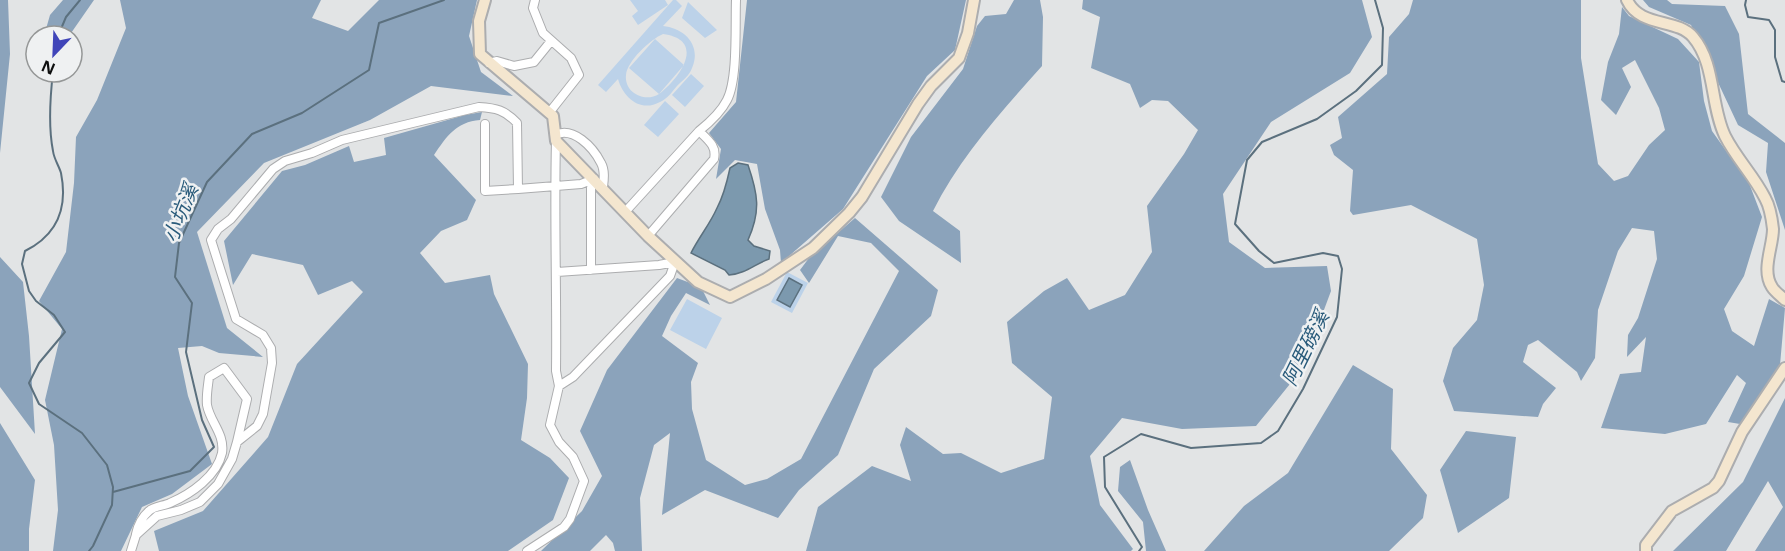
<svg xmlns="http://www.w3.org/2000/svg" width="1785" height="551" viewBox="0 0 1785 551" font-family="'Open Sans','Noto Sans TC',sans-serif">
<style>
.green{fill:#bcd2e9;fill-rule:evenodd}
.forest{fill:#8ba3bb}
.water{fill:#7c99ae;stroke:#5b707e;stroke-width:1.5}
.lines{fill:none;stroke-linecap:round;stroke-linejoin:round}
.stream{stroke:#5b707e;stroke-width:2}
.street-casing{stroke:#acadaf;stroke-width:10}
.secondary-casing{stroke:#acadaf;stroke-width:14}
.street{stroke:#fff;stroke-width:8}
.secondary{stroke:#f4e6cf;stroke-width:10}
.labels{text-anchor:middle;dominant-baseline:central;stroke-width:5;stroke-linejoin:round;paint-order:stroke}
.water-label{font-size:20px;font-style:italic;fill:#285a7a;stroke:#eff1f2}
</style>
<rect width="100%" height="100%" fill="#e2e4e5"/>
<path class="green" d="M 630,0 L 665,0 L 668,5 L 638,25 L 632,16 L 638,11 Z
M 673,0 L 676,0 L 682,6 L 663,26 C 684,28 702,45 692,68 C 690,75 682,81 677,86 C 672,92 667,99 660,102 C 640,113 623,97 618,79 L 606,92 L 598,85 ZM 663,34 C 707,40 680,78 659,94 L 684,65 L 655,39 L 629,68 L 659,94 C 645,103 624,93 626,75 C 627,61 651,39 663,34 Z
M 688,2 L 717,30 L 705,38 L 682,18 Z
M 691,74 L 704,86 L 685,107 L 672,95 Z
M 665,101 L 679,114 L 658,137 L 644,125 Z
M 787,272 L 808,283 L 792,313 L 771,302 Z
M 687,299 L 722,318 L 706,349 L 670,330 Z"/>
<path class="forest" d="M 0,0 L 8,0 L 10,54 L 0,153 Z
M 63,0 L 94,0 L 69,36 L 44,36 L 50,15 Z
M 120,0 L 321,0 L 312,18 L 348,31 L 379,0 L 477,0 L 469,36 L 481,72 L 513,96 L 431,86 L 370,120 L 264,163 L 197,232 L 227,328 L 263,357 L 219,353 L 202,346 L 178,348 L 188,396 L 212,464 L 172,494 L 142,507 L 121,551 L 53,551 L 58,510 L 54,445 L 45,400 L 62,329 L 39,301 L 66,252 L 74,183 L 76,137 L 97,100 L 126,28 Z
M 747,0 L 966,0 L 955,50 L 927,76 L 843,209 L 781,263 L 780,250 L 765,209 L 757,164 L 735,160 L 716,179 L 721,149 L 709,133 L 736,102 Z
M 1014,0 L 1040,0 L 1043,17 L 1042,66 C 1002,111 960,157 933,211 L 960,231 L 961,263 L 899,221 L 881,197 L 911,137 L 963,69 L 977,26 L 985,16 L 1006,14 Z
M 1083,0 L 1362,0 L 1372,37 L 1350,73 L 1271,122 L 1223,194 L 1229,242 L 1265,268 L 1327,266 L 1331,291 L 1302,369 L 1256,426 L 1182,429 L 1122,418 L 1090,456 L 1100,505 L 1133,549 L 1131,551 L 806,551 L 818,507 L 872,466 L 911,481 L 900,445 L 906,427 L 943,454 L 961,453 L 1001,473 L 1044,459 L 1052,397 L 1012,363 L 1007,322 L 1044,291 L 1067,278 L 1089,310 L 1125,295 L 1152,252 L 1147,206 L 1184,154 L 1198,130 L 1168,101 L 1152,100 L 1140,108 L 1130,84 L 1091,68 L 1100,17 L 1082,9 Z
M 1413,0 L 1581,0 L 1581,58 L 1598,164 L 1614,181 L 1628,176 L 1649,145 L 1665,130 L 1659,108 L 1635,60 L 1622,68 L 1631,87 L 1616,115 L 1601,100 L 1608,62 L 1619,34 L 1622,7 L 1629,16 L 1678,39 L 1699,62 L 1704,101 L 1712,131 L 1749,183 L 1762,217 L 1744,276 L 1724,309 L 1732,331 L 1754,346 L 1769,299 L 1785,308 L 1780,365 L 1740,424 L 1728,422 L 1746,383 L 1737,375 L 1706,424 L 1665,434 L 1601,428 L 1620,374 L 1641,372 L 1646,337 L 1627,357 L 1628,335 L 1638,318 L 1657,259 L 1654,231 L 1632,228 L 1618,251 L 1598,310 L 1595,358 L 1581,381 L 1577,372 L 1538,340 L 1528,345 L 1523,362 L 1556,388 L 1543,404 L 1538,417 L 1454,411 L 1443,381 L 1453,348 L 1477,320 L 1484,285 L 1477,239 L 1411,205 L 1353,215 L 1350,211 L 1353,170 L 1334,155 L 1330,145 L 1342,138 L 1338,117 L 1387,74 L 1389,37 L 1409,14 Z
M 1643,0 L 1667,0 L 1672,4 L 1725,6 L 1739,34 L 1748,114 L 1785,143 L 1785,230 L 1766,172 L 1768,143 L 1738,125 L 1691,25 L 1649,7 Z
M 482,112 L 480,120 C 456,122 447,136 434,155 L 476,200 L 467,220 L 441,231 L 420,253 L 445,283 L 490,275 L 494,294 L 528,364 L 527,398 L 521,440 L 550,458 L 569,478 L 553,520 L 508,551 L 159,551 L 154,531 L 203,511 L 268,437 L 297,364 L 363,292 L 352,281 L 318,295 L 303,265 L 252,254 L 233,285 L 224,241 L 282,171 L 305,165 L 349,146 L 354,162 L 386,155 L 384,138 L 465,115 Z
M 855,218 L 938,290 L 931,316 L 874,369 L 838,455 L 799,490 L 778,518 L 705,490 L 662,515 L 670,433 L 654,445 L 640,498 L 642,551 L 615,551 L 613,543 L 606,535 L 590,551 L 541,551 L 582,511 L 602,476 L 580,431 L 607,370 L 677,278 L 701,287 L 710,305 L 686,293 L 671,316 L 662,336 L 698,363 L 691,382 L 692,409 L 706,460 L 745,485 L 767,479 L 801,459 L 899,271 L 871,243 L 838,236 L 809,283 L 800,270 L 809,258 Z
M 0,257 L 23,282 L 29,336 L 35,434 L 0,387 Z
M 1353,365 L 1393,389 L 1391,449 L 1427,495 L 1423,518 L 1389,551 L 1204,551 L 1244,506 L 1288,473 Z
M 1785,398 L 1785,551 L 1755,551 L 1783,507 L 1768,481 L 1726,551 L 1673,551 L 1743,482 Z
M 0,423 L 35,480 L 29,529 L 29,551 L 0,551 Z
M 1466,431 L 1516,437 L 1509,498 L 1458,533 L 1440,470 Z
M 1130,460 L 1148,510 L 1166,551 L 1146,551 L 1143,522 L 1118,491 L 1120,467 Z"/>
<path class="water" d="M 738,163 L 748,165 C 758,194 761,211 748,240 L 754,246 L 770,251 L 769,259 C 755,264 745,274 729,275 L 725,270 L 691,253 C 699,237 710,224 717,208 C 724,195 727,182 730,168 Z
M 789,278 L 802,285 L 790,307 L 777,300 Z"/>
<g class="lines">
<path class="stream" d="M 1746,0 L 1745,5 L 1748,17 L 1769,20 L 1775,30 L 1775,57 L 1782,81 L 1785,82
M 58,36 L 66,17 L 80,0
M 53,72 C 50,98 48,126 53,151 C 54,159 59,166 61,173 C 68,208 57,235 25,251 L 22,264 L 29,291 L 36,301 L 54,315 L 65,332 L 39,363 L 29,383 L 39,404 L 82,433 L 107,465 L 113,487 L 112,505 L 93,546 L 89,551
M 113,492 L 190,471 L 214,447 L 202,420 L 186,352 L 192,303 L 175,277 L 179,243 L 207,182 L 252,134 L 302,113 L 369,70 L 379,23 L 444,0
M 1139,551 L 1142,547 L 1105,487 L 1104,457 L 1141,434 L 1191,448 L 1261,443 L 1278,431 L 1303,389 L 1337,317 L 1342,269 L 1338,256 L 1323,253 L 1274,263 L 1259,251 L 1235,224 L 1247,160 L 1262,142 L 1317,119 L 1356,91 L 1382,65 L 1383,28 L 1375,0"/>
<defs>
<path id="street" d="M 535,0 L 533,8 L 543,33 L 571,58 L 579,75 L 549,113
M 489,63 L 497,61 L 514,66 L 534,62 L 551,41
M 485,124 L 485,191 L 518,189
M 555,135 C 573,126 593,147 601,163 C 605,170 604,179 603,187
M 626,211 L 699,131 C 709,123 721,112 727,100 C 738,79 735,25 736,0
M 648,236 L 714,159 C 717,146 708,140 699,131
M 591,270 L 591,188 L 594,179
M 557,272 L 659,265 L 675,262
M 559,386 L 573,377 L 670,276 L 675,262
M 136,534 C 138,525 142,517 149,511 C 154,506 164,506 170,503 C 191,494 217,476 222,453 C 225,434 210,422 207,405 C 206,396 208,386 209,377 L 224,368 L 247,399 L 237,442
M 131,551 L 136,535 L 157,516 L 181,510 L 200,502 L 218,484 L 232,459 L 237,442 L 257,426 L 263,414 L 272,363 L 271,348 L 263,335 L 236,319 L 211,240 L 218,229 L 231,219 L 273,169 L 285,161 L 312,153 L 342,140 L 479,107 C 496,108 505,110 517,123 L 518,189 L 581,184 L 594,179
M 527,551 L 564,527 L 570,519 L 584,481 L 573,457 L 559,442 L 550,425 L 559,386 L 556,371 C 557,294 554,217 556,141"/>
<path id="secondary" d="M 485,0 L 479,21 L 480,54 L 553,116 L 556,141 L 648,236 L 698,282 L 730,297 L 766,279 L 813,248 L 849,213 L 862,197 L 918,104 L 931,86 L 959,58 L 968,33 L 974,0
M 1627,0 C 1640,28 1677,18 1693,37 C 1716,64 1710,105 1725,136 C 1736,158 1754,176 1765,198 C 1769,205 1772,220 1773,229 C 1773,247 1761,270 1772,287 C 1775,292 1781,296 1785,300
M 1646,551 L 1646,545 L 1672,511 L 1713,488 L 1719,481 L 1742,432 L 1785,368"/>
</defs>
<use href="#street" class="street-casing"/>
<use href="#secondary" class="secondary-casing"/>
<use href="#street" class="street"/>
<use href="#secondary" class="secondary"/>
</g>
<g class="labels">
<g class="water-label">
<text transform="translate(180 213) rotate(-68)">小坑溪</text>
<text transform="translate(1305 348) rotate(-64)">阿里磅溪</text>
</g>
</g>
<g transform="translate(54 54) rotate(203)"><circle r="28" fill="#eff1f2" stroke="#959797" stroke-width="1.5"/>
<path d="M0-4.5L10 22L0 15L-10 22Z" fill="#4045b9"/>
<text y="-9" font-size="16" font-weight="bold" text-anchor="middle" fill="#0e0f0f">N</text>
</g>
</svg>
